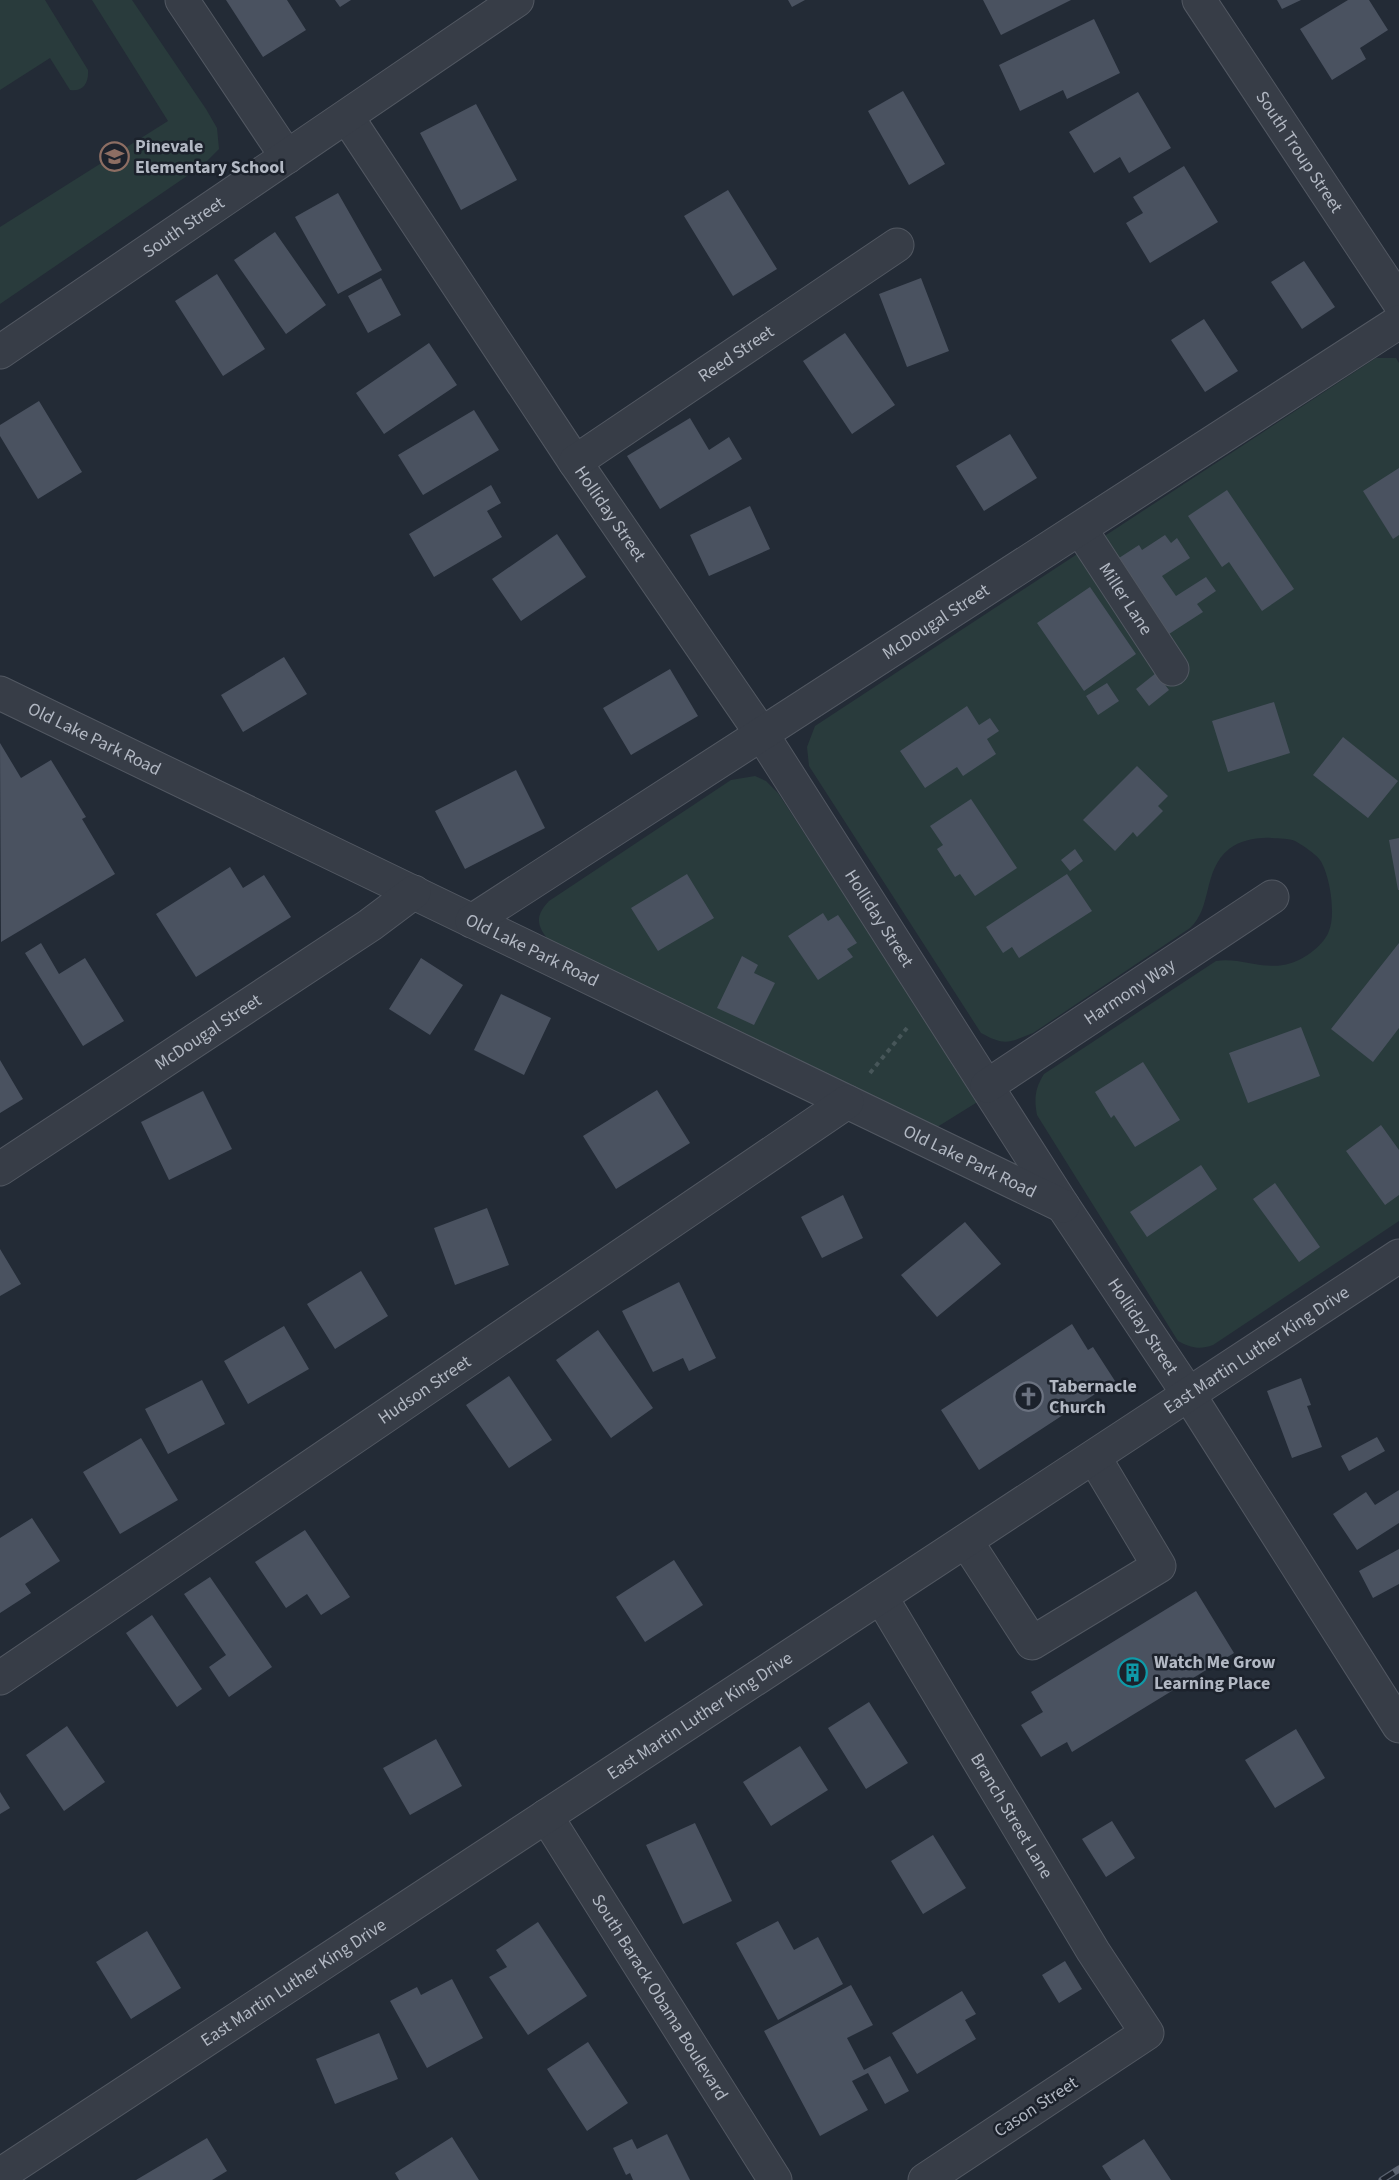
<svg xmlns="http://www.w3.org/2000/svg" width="1399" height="2180" viewBox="0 0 1399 2180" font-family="'Source Sans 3',sans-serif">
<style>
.green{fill:#293b3c}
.building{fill:#4a5260}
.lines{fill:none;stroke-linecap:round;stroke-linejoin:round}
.minor-casing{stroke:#525862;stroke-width:35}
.path{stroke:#475659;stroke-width:4;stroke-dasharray:4.5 4.5;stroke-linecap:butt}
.minor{stroke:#373d47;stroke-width:33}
.rail-casing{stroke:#5b6370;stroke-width:7}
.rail{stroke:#1c222c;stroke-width:4.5;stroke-dasharray:14;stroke-linecap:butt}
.labels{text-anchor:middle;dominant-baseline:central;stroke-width:5;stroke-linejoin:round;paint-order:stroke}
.poi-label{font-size:18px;font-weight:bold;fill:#b2b8c3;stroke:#1c222c;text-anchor:start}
.street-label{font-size:18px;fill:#b2b8c3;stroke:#1c222c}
</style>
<rect width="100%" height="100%" fill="#232b36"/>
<path class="green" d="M 0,0 L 45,0 L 88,70 C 89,83 83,92 70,90 L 50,58 L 0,90 Z
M 92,0 L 132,0 L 206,109 L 217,128 L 219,149 L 203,165 L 0,304 L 0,227 L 168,121 Z
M 1376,358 L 1396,358 L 1399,363 L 1399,1221 L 1213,1345 C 1200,1350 1191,1348 1178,1341 L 1037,1115 C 1034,1099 1035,1088 1044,1074 L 1216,961 C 1238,957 1260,969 1283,965 C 1300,963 1323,947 1329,931 C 1336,914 1330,875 1320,860 C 1316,854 1301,844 1295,841 C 1289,838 1279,839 1272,838 C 1257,837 1241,840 1229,849 C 1202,871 1213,907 1190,928 L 1033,1033 C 1008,1043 1005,1046 981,1033 L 809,766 L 807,747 L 815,726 Z
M 755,776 L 766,781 L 778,793 L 979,1101 L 934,1129 L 550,942 C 537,926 534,917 549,901 L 731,780 Z"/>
<path class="building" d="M 226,0 L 287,0 L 306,30 L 263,57 Z
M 335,0 L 351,0 L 340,7 Z
M 788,0 L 805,0 L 792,7 Z
M 983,0 L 1071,0 L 1001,35 Z
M 1277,0 L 1301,0 L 1282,9 Z
M 1348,0 L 1369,0 L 1388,30 L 1360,48 L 1366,59 L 1332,80 L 1300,29 Z
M 1094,19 L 1120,73 L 1067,99 L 1063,90 L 1020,111 L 999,65 Z
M 903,91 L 945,164 L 909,185 L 868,111 Z
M 1138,92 L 1171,148 L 1129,173 L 1120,157 L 1094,173 L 1069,132 Z
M 476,104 L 517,180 L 461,210 L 420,133 Z
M 1184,166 L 1218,222 L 1150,263 L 1126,223 L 1143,213 L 1133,197 Z
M 728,190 L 777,269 L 733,296 L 684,216 Z
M 338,193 L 382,270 L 338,294 L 295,217 Z
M 275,232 L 326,305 L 286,334 L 234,260 Z
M 1304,261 L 1335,307 L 1302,329 L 1271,282 Z
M 217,274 L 265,349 L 223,376 L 175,301 Z
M 381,278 L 401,315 L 368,333 L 348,296 Z
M 921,278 L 949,351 L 907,367 L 879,294 Z
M 1204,319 L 1238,371 L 1205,392 L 1171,340 Z
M 845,333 L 895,405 L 852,434 L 803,361 Z
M 429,343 L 457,385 L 384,434 L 356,393 Z
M 39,401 L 82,472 L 38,499 L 0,436 L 0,425 Z
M 474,410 L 499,450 L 423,495 L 398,455 Z
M 690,418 L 709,450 L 729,437 L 742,459 L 660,509 L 627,456 Z
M 1010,434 L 1037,478 L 984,511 L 956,466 Z
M 1399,468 L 1399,535 L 1393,539 L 1363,491 Z
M 491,485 L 501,503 L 487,511 L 502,537 L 434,577 L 409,534 Z
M 1227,490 L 1294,589 L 1262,611 L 1229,562 L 1222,567 L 1188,516 Z
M 750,506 L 770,549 L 709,576 L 690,535 Z
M 557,534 L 586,577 L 521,621 L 492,579 Z
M 1165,535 L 1171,543 L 1177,538 L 1190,558 L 1162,576 L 1176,596 L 1206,577 L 1216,591 L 1197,604 L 1203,612 L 1169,634 L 1119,558 L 1139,545 L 1142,550 Z
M 1090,587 L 1136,654 L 1084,691 L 1037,623 Z
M 284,657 L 307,694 L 243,732 L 221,695 Z
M 670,669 L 698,716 L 631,755 L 603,708 Z
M 1156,673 L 1169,690 L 1149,706 L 1136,689 Z
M 1107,683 L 1119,701 L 1098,715 L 1086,696 Z
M 1274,702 L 1290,753 L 1228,772 L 1212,721 Z
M 967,706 L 979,725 L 990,718 L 999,731 L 987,739 L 996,754 L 963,776 L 957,767 L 925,788 L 900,751 Z
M 1343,737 L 1398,781 L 1368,818 L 1313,775 Z
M 0,743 L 21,778 L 51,760 L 86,817 L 82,819 L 115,874 L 1,942 Z
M 1137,766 L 1168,796 L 1158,806 L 1163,811 L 1137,837 L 1133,832 L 1115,851 L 1083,820 Z
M 516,770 L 545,828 L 465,869 L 435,811 Z
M 971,799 L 1017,868 L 975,896 L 960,874 L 955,877 L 937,849 L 943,845 L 930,826 Z
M 1399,838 L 1399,890 L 1398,890 L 1389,840 Z
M 1075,849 L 1083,861 L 1070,871 L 1061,860 Z
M 230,867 L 243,888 L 264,875 L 291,917 L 196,977 L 156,914 Z
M 687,874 L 714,918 L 658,951 L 631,908 Z
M 1067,874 L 1092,911 L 1019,958 L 1012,947 L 1003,953 L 986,927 Z
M 823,913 L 828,921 L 838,915 L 857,943 L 847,949 L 853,957 L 818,980 L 788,936 Z
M 41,943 L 59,974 L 85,958 L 124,1021 L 83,1046 L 25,953 Z
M 1399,943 L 1399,1028 L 1373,1062 L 1331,1029 Z
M 742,956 L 758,965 L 754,973 L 775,983 L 754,1025 L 717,1008 Z
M 421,958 L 463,985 L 430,1035 L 389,1009 Z
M 501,994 L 551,1018 L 524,1075 L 474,1050 Z
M 1301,1027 L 1320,1076 L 1248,1103 L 1229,1053 Z
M 0,1060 L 23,1099 L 0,1113 Z
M 1143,1062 L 1180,1120 L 1135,1147 L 1114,1115 L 1111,1118 L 1095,1092 Z
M 657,1090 L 690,1143 L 616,1189 L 583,1136 Z
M 203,1091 L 232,1149 L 169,1180 L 141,1122 Z
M 1381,1125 L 1399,1150 L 1399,1195 L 1385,1205 L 1346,1151 Z
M 1201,1165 L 1217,1189 L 1147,1237 L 1130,1212 Z
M 1275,1183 L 1320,1247 L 1299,1262 L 1253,1199 Z
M 843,1195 L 863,1238 L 822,1258 L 801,1217 Z
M 487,1208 L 509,1265 L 455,1285 L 434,1228 Z
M 965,1222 L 1001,1264 L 937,1317 L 901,1275 Z
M 0,1249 L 21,1284 L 0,1296 Z
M 361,1271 L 388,1316 L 335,1349 L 307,1304 Z
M 679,1282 L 716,1358 L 689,1371 L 683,1358 L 653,1372 L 622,1311 Z
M 1072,1324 L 1088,1350 L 1093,1347 L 1115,1381 L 979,1470 L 941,1410 Z
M 284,1326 L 309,1369 L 248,1404 L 224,1361 Z
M 598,1330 L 653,1408 L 611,1438 L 556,1360 Z
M 509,1376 L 552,1440 L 509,1468 L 466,1405 Z
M 1301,1378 L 1311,1405 L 1307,1406 L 1322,1447 L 1292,1458 L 1267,1391 Z
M 202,1380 L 225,1424 L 168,1454 L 145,1409 Z
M 1377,1437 L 1385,1451 L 1349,1471 L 1341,1456 Z
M 141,1438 L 178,1500 L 120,1534 L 83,1472 Z
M 1399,1490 L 1399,1523 L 1357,1550 L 1333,1514 L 1366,1492 L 1375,1505 Z
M 32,1518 L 60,1561 L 25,1584 L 31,1593 L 0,1613 L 0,1538 Z
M 305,1530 L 350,1597 L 321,1615 L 307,1594 L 286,1608 L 255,1562 Z
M 1399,1549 L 1399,1584 L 1373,1598 L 1359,1571 Z
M 674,1560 L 703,1605 L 645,1642 L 616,1597 Z
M 210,1577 L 272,1667 L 229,1697 L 209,1667 L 226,1655 L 184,1594 Z
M 1196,1591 L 1234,1653 L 1072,1752 L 1067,1742 L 1041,1757 L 1021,1725 L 1043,1712 L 1031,1692 Z
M 152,1615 L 202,1689 L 177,1707 L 126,1633 Z
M 869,1702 L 908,1763 L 866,1789 L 828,1728 Z
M 67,1726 L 105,1782 L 64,1811 L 26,1755 Z
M 1296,1729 L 1325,1778 L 1275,1808 L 1245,1760 Z
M 436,1739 L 462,1786 L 410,1815 L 383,1768 Z
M 800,1746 L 828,1790 L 771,1826 L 743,1782 Z
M 0,1792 L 10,1808 L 0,1814 Z
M 1112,1821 L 1135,1858 L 1106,1877 L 1082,1839 Z
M 695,1823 L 732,1901 L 683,1924 L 646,1845 Z
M 933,1835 L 966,1888 L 923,1914 L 891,1861 Z
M 778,1921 L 794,1950 L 818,1937 L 843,1984 L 778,2020 L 736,1943 Z
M 538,1922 L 587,1996 L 528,2035 L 489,1977 L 507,1967 L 496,1950 Z
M 147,1931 L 181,1988 L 131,2019 L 96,1962 Z
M 1065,1961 L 1082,1989 L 1059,2003 L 1042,1975 Z
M 452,1979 L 483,2038 L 427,2068 L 390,2001 L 417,1987 L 421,1995 Z
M 851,1985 L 873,2025 L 847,2038 L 864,2070 L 890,2056 L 909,2091 L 885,2104 L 868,2073 L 852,2081 L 868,2110 L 820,2136 L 764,2031 Z
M 962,1991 L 976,2014 L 965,2020 L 976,2039 L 917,2074 L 892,2033 Z
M 379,2033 L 398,2079 L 335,2104 L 316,2059 Z
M 588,2042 L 628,2103 L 587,2131 L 547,2069 Z
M 667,2134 L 690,2180 L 633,2180 L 630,2173 L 626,2175 L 613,2148 L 632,2139 L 637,2149 Z
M 452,2137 L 479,2180 L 399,2180 L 395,2173 Z
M 207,2138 L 227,2171 L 212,2180 L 136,2180 Z
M 1144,2139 L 1171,2180 L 1111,2180 L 1102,2166 Z"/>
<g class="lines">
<defs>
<g id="minor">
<path d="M 182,0 L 287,157"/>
<path id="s1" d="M 1199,0 L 1399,302"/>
<path id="s2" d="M 347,117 L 575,462 L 761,733 L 1063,1206 L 1189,1395 L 1399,1726"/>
<path id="s3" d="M 0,352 L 517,0"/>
<path id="s4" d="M 575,462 L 897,245"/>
<path id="s5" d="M 1081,530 L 1172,669"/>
<path id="s6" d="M 0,693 L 1063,1206"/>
<path id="s7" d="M 472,921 L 1399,322"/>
<path id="s8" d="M 987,1086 L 1272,897"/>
<path id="s9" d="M 0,1169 L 370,925 L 414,892"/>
<path d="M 966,1541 L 1032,1643 L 1159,1566 L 1094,1457"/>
<path id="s10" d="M 881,1597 L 1093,1951 L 1147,2033 L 925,2180"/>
<path id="s11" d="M 0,1678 L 847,1102"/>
<path id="s12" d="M 546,1816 L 775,2180"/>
<path id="s13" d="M 0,2175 L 1399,1256"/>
</g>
</defs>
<use href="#minor" class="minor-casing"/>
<path class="path" d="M 870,1073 L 907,1028"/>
<use href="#minor" class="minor"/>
<defs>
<path id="rail" d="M 1382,2180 L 1399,2169"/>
</defs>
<use href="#rail" class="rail-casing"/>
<use href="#rail" class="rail"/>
</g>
<defs>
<symbol id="school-ring" viewBox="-11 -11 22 22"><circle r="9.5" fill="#1c222c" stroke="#8d6e63" stroke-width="1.5"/><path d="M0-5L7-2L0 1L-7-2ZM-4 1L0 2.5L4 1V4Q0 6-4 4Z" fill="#8d6e63"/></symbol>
<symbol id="church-ring" viewBox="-11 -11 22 22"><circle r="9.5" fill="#1c222c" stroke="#6b7280" stroke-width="1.5"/><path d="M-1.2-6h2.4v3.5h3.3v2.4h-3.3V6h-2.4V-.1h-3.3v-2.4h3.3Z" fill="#6b7280"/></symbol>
<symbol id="building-ring" viewBox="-11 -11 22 22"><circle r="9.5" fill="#1c222c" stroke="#0f9aa8" stroke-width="1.5"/><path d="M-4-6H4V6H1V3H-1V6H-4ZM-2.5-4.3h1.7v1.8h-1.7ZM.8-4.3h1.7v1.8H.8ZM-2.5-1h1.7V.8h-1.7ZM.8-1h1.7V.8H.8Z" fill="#0f9aa8"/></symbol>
</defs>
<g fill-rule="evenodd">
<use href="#school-ring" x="98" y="140" width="33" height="33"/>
<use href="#church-ring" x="1012" y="1380" width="33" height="33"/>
<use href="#building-ring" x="1116" y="1656" width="33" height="33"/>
</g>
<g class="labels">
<g class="poi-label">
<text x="135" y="146">Pinevale<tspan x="135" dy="21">Elementary School</tspan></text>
<text x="1049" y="1386">Tabernacle<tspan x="1049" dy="21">Church</tspan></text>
<text x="1154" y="1662">Watch Me Grow<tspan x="1154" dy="21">Learning Place</tspan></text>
</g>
<g class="street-label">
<text stroke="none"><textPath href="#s1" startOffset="182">South Troup Street</textPath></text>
<text stroke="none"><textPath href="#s3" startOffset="222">South Street</textPath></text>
<text stroke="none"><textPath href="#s4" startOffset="194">Reed Street</textPath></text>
<text stroke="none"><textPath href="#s2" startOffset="476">Holliday Street</textPath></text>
<text stroke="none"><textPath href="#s5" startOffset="82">Miller Lane</textPath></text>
<text stroke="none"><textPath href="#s7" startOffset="552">McDougal Street</textPath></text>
<text stroke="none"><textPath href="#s6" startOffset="105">Old Lake Park Road</textPath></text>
<text stroke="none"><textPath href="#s2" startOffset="962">Holliday Street</textPath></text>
<text stroke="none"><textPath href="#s6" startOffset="591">Old Lake Park Road</textPath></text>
<text stroke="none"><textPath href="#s8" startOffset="171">Harmony Way</textPath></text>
<text stroke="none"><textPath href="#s9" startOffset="249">McDougal Street</textPath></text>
<text stroke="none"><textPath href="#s6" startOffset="1077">Old Lake Park Road</textPath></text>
<text stroke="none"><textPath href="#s2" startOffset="1448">Holliday Street</textPath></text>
<text stroke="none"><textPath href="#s13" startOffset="1503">East Martin Luther King Drive</textPath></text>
<text stroke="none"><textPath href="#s11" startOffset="513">Hudson Street</textPath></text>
<text stroke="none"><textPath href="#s13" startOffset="837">East Martin Luther King Drive</textPath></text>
<text stroke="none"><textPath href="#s10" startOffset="255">Branch Street Lane</textPath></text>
<text stroke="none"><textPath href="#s13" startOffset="351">East Martin Luther King Drive</textPath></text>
<text stroke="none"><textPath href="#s12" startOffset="214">South Barack Obama Boulevard</textPath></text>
<text transform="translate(1036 2107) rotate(-33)">Cason Street</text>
</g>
</g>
</svg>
